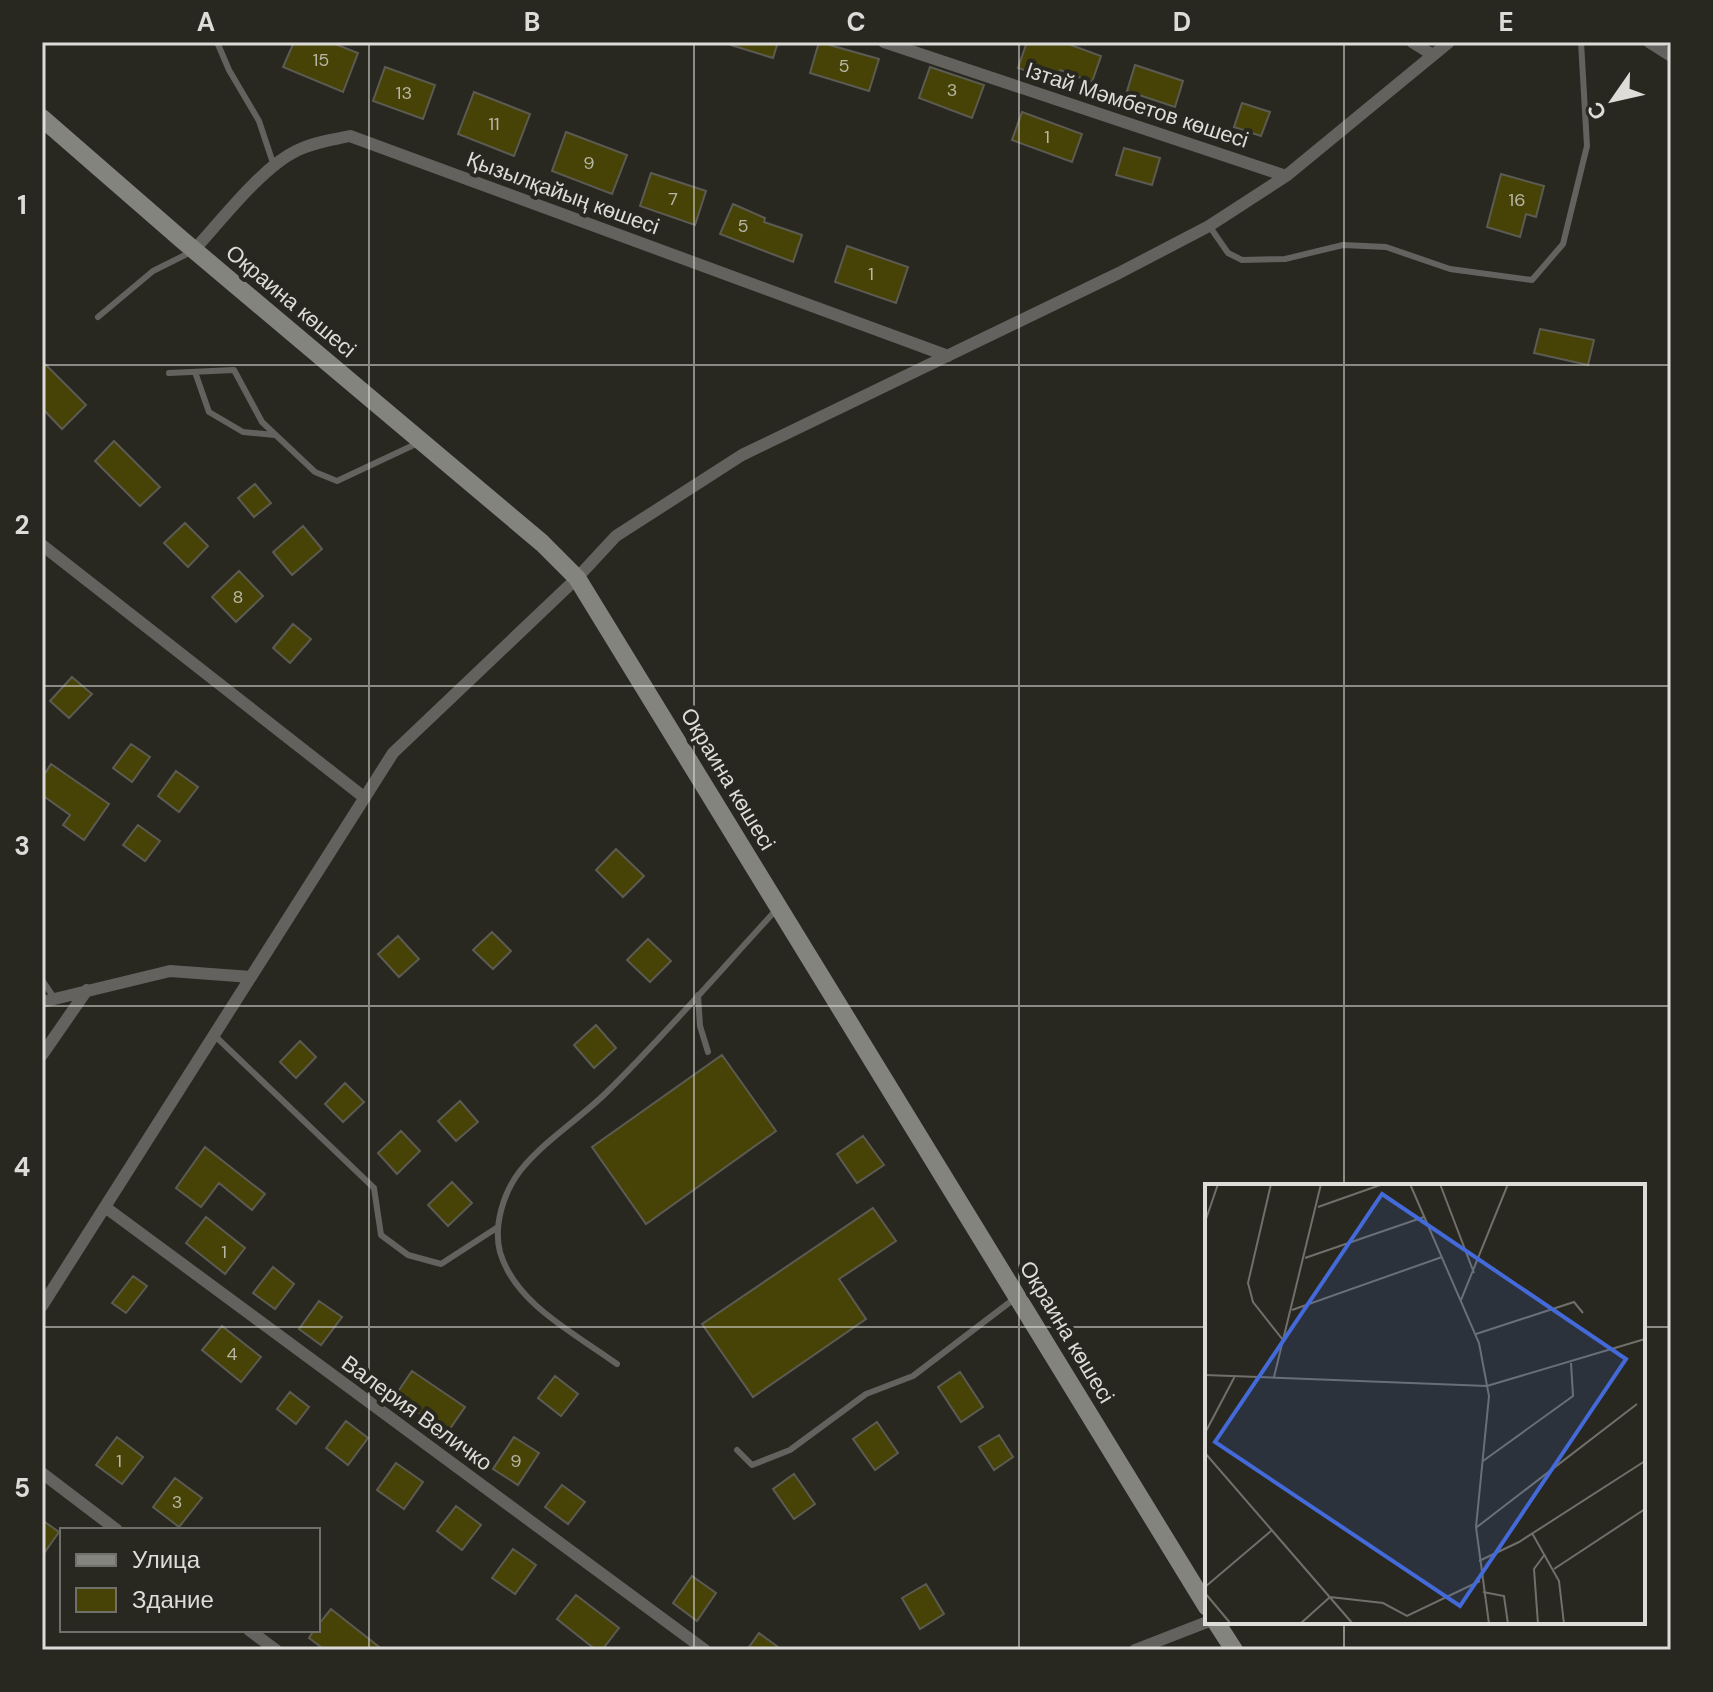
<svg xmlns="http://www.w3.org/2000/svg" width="1713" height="1692" viewBox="0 0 1713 1692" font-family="'DM Sans',sans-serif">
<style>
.building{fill:#474206;stroke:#5c5b53;stroke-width:2}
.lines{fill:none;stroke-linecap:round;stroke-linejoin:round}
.lane{stroke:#63625f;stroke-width:6}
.street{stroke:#63625f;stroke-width:12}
.secondary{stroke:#84847e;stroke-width:18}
.grid{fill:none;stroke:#dddcd8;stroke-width:2;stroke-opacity:0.55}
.labels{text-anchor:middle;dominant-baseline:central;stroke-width:8;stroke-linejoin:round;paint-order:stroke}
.number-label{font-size:18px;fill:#b8b6a4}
.street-label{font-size:22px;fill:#dddcd8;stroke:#282820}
.inset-road{fill:none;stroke:#70706a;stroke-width:2}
.view{fill:#436ad8;fill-opacity:0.15;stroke:#436ad8;stroke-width:4}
.inset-edge{fill:none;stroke:#dddcd8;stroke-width:4}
.neatline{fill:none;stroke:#dddcd8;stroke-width:3}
.grid-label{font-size:26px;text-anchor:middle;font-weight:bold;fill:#dddcd8}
</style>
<rect width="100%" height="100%" fill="#282820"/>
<path class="building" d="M 294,42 L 330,42 L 358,53 L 343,92 L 283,67 Z
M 732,42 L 778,42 L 773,58 L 731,45 Z
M 819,42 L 879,59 L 869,91 L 810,73 Z
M 1027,42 L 1063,42 L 1101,56 L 1092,82 L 1060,70 L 1056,81 L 1018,68 Z
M 1135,65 L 1183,81 L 1175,107 L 1127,91 Z
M 385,67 L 435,85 L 423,119 L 373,101 Z
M 930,67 L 984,85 L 972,118 L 919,98 Z
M 474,92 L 530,114 L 514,156 L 458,134 Z
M 1242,103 L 1270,112 L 1261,136 L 1234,127 Z
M 1022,112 L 1082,134 L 1072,162 L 1012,140 Z
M 566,132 L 627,155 L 612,194 L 552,171 Z
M 1124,148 L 1160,158 L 1152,185 L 1116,175 Z
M 651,173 L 706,191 L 695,225 L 640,206 Z
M 1501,174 L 1544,186 L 1536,217 L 1526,214 L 1520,237 L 1487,227 Z
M 733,204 L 765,218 L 764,222 L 802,235 L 793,262 L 720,234 Z
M 847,246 L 908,267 L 896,303 L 835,282 Z
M 1540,329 L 1594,340 L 1588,365 L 1534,353 Z
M 42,361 L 86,405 L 62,429 L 42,408 Z
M 114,441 L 160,487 L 140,506 L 95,461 Z
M 255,484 L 271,503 L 254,517 L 238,498 Z
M 185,523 L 208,546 L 188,567 L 164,543 Z
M 303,526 L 322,549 L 292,575 L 273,552 Z
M 239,571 L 263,596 L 236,622 L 212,597 Z
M 293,624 L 311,639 L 290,663 L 273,648 Z
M 72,677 L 92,694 L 69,718 L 50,701 Z
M 131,744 L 150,757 L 132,782 L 113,768 Z
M 51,764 L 109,804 L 84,840 L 63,825 L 70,815 L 42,795 L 42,778 Z
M 176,771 L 198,787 L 179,812 L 158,796 Z
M 138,825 L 160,841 L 145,861 L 123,845 Z
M 616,849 L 644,876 L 623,897 L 596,870 Z
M 492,932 L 511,951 L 493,969 L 473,950 Z
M 398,936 L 419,959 L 399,977 L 378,954 Z
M 648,939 L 671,961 L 650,982 L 627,960 Z
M 596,1025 L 616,1048 L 594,1068 L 574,1045 Z
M 300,1041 L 316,1057 L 296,1078 L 280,1062 Z
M 722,1055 L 776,1131 L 646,1224 L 592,1147 Z
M 345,1083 L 364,1102 L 343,1122 L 325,1104 Z
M 460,1101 L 478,1122 L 456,1141 L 438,1121 Z
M 401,1131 L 420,1151 L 397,1174 L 378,1153 Z
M 863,1136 L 884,1165 L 857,1183 L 837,1154 Z
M 205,1147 L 265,1194 L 252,1210 L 219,1183 L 201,1207 L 176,1188 Z
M 452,1182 L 472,1203 L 448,1226 L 428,1205 Z
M 873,1208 L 896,1241 L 839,1279 L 866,1319 L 753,1397 L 702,1324 Z
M 206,1217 L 245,1248 L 225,1274 L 186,1243 Z
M 273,1267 L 294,1284 L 275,1309 L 253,1293 Z
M 133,1276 L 147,1286 L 126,1313 L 112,1303 Z
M 319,1301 L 342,1317 L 321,1345 L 299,1329 Z
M 222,1326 L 261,1357 L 241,1382 L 202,1350 Z
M 412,1371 L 465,1407 L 447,1433 L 395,1396 Z
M 960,1372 L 983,1407 L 961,1422 L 938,1387 Z
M 555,1376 L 578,1394 L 561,1416 L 538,1398 Z
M 290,1392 L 309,1407 L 296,1424 L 277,1409 Z
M 346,1421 L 368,1438 L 348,1465 L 326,1448 Z
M 877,1422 L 898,1453 L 875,1470 L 853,1439 Z
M 999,1435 L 1013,1457 L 994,1470 L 979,1447 Z
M 117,1437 L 143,1457 L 122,1484 L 96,1465 Z
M 514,1437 L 539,1453 L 518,1485 L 493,1469 Z
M 396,1463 L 423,1482 L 404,1509 L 377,1490 Z
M 794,1474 L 815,1504 L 794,1519 L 773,1489 Z
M 175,1478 L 202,1498 L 179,1527 L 153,1507 Z
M 562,1485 L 585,1502 L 568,1524 L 545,1507 Z
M 456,1506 L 481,1525 L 462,1550 L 437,1531 Z
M 42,1520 L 59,1532 L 42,1556 Z
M 513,1549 L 536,1565 L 515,1594 L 492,1578 Z
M 692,1576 L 716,1593 L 697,1621 L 673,1603 Z
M 926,1584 L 944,1614 L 920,1629 L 902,1598 Z
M 576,1595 L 619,1628 L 602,1650 L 596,1650 L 557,1619 Z
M 331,1609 L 383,1650 L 325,1650 L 309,1638 L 314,1630 L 318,1630 L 318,1625 Z
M 759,1633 L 782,1650 L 747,1650 Z"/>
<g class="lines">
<path class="lane" d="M 217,42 L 229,70 L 259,121 L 274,166
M 1210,227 L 1228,253 L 1242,260 L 1285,259 L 1343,245 L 1386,247 L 1450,269 L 1532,280 L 1563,244 L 1587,146 L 1581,42
M 98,317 L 153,271 L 193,251
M 195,372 L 209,412 L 243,432 L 275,435
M 169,373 L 234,370 L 262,422 L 315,472 L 337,481 L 418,443
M 42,980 L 55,999
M 698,995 L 700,1026 L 708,1052
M 214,1035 L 374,1188 L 381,1235 L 408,1255 L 441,1264 L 498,1227
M 617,1364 C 576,1334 515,1304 500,1252 C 493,1225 504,1192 520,1171 C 544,1141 578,1120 606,1093 C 665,1035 720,971 776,910
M 737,1450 L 752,1465 L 790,1450 L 866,1394 L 913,1376 L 1014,1299"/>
<path class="street" d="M 884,42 L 1286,176
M 1412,42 L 1433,55
M 1649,42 L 1671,56
M 194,250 C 221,221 261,168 296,151 C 313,142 332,140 350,136 L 948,356
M 42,545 L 365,798
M 42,1002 L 170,971 L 251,977
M 42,1055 L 87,990
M 105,1207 L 705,1650
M 42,1306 L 393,753 L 577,578 L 616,536 L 742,455 L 1119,273 L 1209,226 L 1286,176 L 1449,42
M 42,1473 L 117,1530
M 249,1630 L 276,1650
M 1135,1650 L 1207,1622"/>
<path class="secondary" d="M 42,118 L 181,239 L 542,543 L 577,578 L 1207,1607
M 1216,1622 L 1234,1650"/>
</g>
<path class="grid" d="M 369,42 L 369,1650M 694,42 L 694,1650M 1019,42 L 1019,1650M 1344,42 L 1344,1186M 42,365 L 1671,365M 42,686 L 1671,686M 42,1006 L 1671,1006M 42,1327 L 1207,1327M 1643,1327 L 1671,1327M 1344,1622 L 1344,1650"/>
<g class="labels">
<g class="number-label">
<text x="321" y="60">15</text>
<text x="844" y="66">5</text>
<text x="952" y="90">3</text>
<text x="404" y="93">13</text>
<text x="494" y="124">11</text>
<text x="1047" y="137">1</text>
<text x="589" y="163">9</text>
<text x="673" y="199">7</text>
<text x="1517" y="200">16</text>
<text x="743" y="226">5</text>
<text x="871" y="274">1</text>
<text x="238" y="597">8</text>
<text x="224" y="1252">1</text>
<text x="232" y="1354">4</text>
<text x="119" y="1461">1</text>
<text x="516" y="1461">9</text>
<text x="177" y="1502">3</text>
</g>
<g class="street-label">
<text transform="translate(1137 105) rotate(18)">Ізтай Мәмбетов көшесі</text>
<text transform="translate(563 193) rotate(20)">Қызылқайың көшесі</text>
<text transform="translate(291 301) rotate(40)">Окраина көшесі</text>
<text transform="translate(728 779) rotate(59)">Окраина көшесі</text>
<text transform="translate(1067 1332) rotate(59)">Окраина көшесі</text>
<text transform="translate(417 1413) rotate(36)">Валерия Величко</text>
</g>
</g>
<g transform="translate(1205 1184)">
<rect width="440" height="440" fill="#282820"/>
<path class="inset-road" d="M 66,0 L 43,99 L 48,118 L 78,156M 205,0 L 274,159 L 284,212 L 271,343 L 284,440M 235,0 L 269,89M 113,23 L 178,0M 0,38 L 13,0M 100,74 L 219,33M 256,116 L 303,0M 87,126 L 237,73M 271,150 L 369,118 L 378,129M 0,191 L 282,202 L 440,155M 69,193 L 116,0M 0,249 L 30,192M 0,269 L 148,440M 278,277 L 368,212 L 366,179M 272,343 L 432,220M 327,349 L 354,397 L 359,440M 274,377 L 314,358 L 440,277M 349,385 L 440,325M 0,403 L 66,347M 278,408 L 299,412 L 303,440M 0,409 L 26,440M 125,413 L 178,419 L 202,432 L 275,397M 95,440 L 125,413M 333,440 L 329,385 L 340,370"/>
<path class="view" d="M 177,10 L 421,175 L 255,422 L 10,258 Z"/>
<rect width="440" height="440" class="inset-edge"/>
</g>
<rect width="1713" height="1692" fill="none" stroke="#282820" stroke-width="88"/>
<rect x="60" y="1528" width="260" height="104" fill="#282820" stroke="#70706a" stroke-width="2"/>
<rect x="76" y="1554" width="40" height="12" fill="#84847e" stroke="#70706a" stroke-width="2"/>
<text x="132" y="1568" font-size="24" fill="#dddcd8">Улица</text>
<rect x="76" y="1588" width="40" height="24" fill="#474206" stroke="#70706a" stroke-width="2"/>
<text x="132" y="1608" font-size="24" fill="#dddcd8">Здание</text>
<g transform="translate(1613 100) rotate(236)" stroke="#282820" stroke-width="6" paint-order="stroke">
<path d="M0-6L14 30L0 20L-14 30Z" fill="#dddcd8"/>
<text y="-12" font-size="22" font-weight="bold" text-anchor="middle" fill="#dddcd8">С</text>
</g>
<rect x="44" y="44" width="1625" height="1604" class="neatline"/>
<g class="grid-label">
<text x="206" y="31">A</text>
<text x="532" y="31">B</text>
<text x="856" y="31">C</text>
<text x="1182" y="31">D</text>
<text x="1506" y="31">E</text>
<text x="22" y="214">1</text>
<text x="22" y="534">2</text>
<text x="22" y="855">3</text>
<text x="22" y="1176">4</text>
<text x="22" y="1497">5</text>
</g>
</svg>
